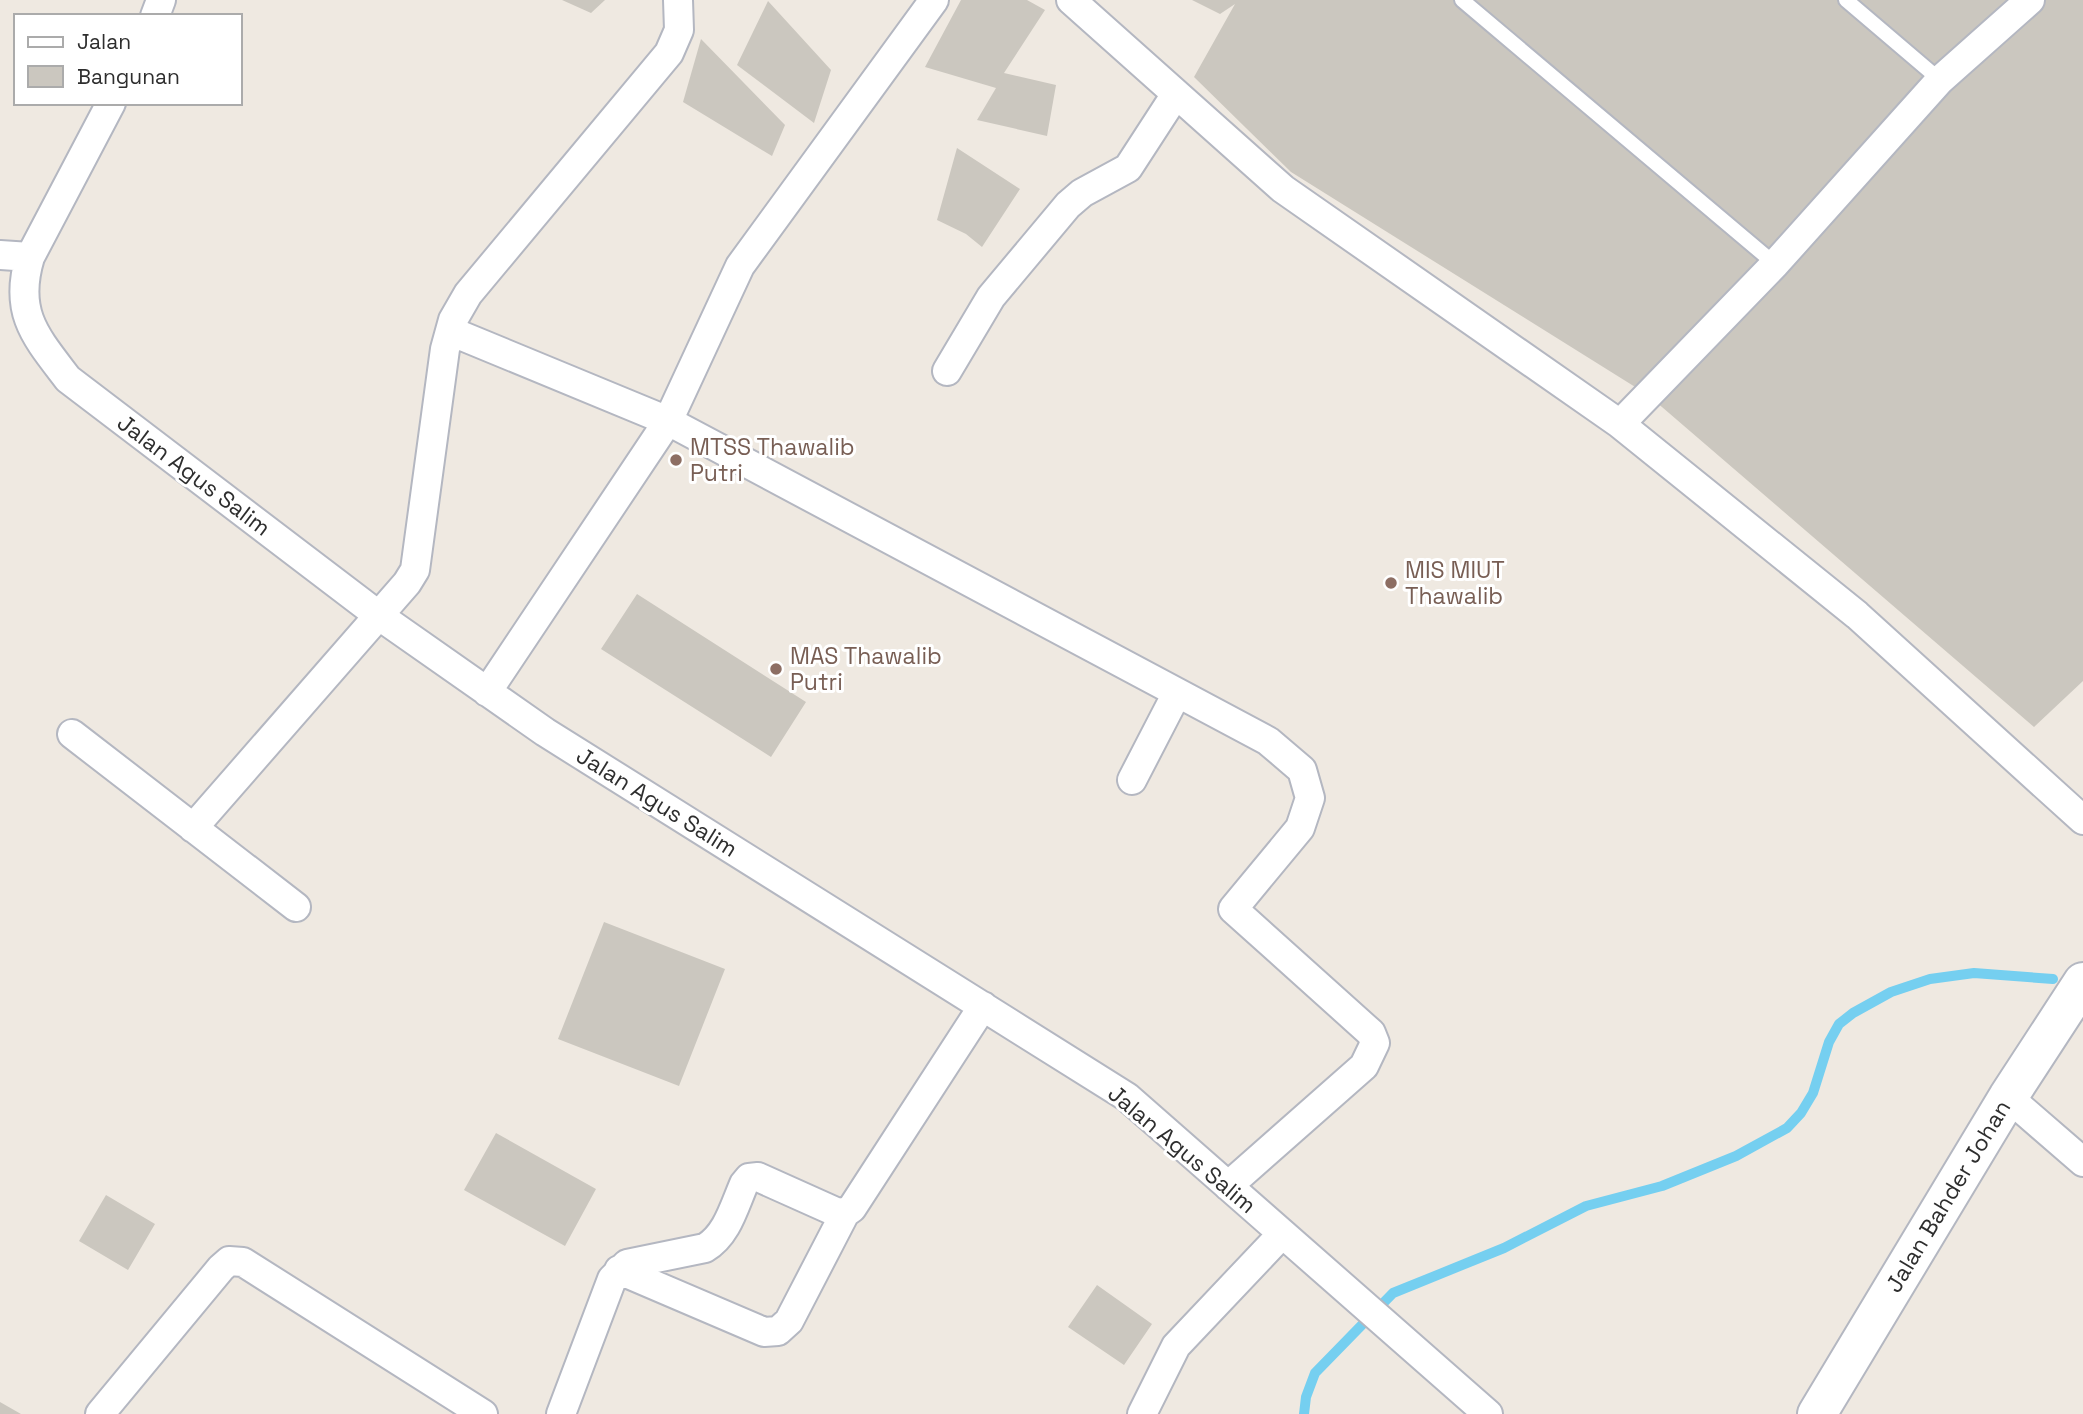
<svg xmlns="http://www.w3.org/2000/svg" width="2083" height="1414" viewBox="0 0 2083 1414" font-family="'Space Grotesk',sans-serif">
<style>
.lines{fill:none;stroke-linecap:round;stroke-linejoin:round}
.stream{stroke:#75cff0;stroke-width:10}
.building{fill:#cbc7bf}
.lane-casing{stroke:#b4b7c1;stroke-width:18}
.street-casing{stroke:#b4b7c1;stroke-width:32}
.secondary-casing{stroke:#b4b7c1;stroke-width:42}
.lane{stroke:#fff;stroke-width:14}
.street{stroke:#fff;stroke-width:28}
.secondary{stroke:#fff;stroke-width:38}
.education-dot{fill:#8d6e63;stroke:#fff;stroke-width:2.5}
.labels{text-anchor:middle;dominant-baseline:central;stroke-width:6;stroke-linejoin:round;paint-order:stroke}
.education-label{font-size:23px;fill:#785e54;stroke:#fff;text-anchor:start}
.street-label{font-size:23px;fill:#2e2e2e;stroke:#fff}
</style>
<rect width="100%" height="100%" fill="#efe9e1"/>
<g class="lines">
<path class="stream" d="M 1304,1414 L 1306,1397 L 1315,1373 L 1393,1293 L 1504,1248 L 1586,1206 L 1662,1186 L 1736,1156 L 1787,1128 L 1801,1113 L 1813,1093 L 1829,1042 L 1839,1024 L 1853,1013 L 1891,992 L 1930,979 L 1974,973 L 2053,979"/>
</g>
<path class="building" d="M 562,0 L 605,0 L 591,13 Z
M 961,0 L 1027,0 L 1045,10 L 1004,73 L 1056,85 L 1047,136 L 977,120 L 996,88 L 925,67 Z
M 1192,0 L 2083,0 L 2083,681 L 2034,727 L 1648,395 L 1291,172 L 1194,77 L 1235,4 L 1220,14 Z
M 768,1 L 831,70 L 814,123 L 737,65 Z
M 701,39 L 785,125 L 772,156 L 683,102 Z
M 957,148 L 1020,189 L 982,247 L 966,234 L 937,220 Z
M 637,594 L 806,702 L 771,757 L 601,649 Z
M 604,922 L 725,969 L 679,1086 L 558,1039 Z
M 496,1133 L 596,1189 L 565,1246 L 464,1190 Z
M 106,1195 L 155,1224 L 128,1270 L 79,1241 Z
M 1097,1285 L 1152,1324 L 1124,1365 L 1068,1327 Z
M 0,1402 L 21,1414 L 0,1414 Z"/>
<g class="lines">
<defs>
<path id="lane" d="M 1462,0 L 1775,264
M 1846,0 L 1940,80"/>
<path id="street" d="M 1071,0 L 1283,189 L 1620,424 L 1857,615 L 2083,820
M 155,16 L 161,0
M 111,103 L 30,257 C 13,313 36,337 68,379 L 378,615 L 545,732 L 1127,1097 L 1488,1414
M 0,255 L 30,257
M 450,331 L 668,421 L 1268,741 L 1302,770 L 1310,798 L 1300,828 L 1233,909 L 1371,1033 L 1375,1043 L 1364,1066 L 1228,1186
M 947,371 L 991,297 L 1068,205 L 1082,193 L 1128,168 L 1176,94
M 1620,424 L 1775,264 L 1940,80 L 2030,0
M 487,692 L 668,421 L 740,266 L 934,0
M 72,734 L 296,907
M 1132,780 L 1177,693
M 193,828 L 407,583 L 415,570 L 445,349 L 453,320 L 468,294 L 669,53 L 679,30 L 678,0
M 2008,1097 L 2083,1162
M 619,1270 L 764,1332 L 778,1331 L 789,1321 L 845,1213 L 852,1208 L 983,1006
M 100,1414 L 221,1268 L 229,1261 L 243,1262 L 483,1414
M 561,1414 L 612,1279 L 627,1264 L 705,1248 C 727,1235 734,1207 744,1184 L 749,1178 L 758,1177 L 836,1212 L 845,1213
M 1142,1414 L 1176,1346 L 1282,1234"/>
<path id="secondary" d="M 1817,1414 L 2008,1097 L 2083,982"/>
</defs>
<use href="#lane" class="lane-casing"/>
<use href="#street" class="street-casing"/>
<use href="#secondary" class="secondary-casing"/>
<use href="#lane" class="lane"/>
<use href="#street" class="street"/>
<use href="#secondary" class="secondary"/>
</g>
<g class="education-dot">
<circle cx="676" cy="460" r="7"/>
<circle cx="1391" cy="583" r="7"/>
<circle cx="776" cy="669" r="7"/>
</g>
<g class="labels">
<g class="education-label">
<text x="690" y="447">MTSS Thawalib<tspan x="690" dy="26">Putri</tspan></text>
<text x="1405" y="570">MIS MIUT<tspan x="1405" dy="26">Thawalib</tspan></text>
<text x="790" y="656">MAS Thawalib<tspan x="790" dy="26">Putri</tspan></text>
</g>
<g class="street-label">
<text transform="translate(194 475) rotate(37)">Jalan Agus Salim</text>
<text transform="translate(657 802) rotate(32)">Jalan Agus Salim</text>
<text transform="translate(1182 1149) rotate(40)">Jalan Agus Salim</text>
<text transform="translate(1948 1196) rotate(-59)">Jalan Bahder Johan</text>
</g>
</g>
<rect x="14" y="14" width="228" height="91" fill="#ffffff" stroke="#ababab" stroke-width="2"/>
<rect x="28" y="37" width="35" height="10" fill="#ffffff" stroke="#ababab" stroke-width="2"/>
<text x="77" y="49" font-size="21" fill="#2e2e2e">Jalan</text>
<rect x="28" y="66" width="35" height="21" fill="#cbc7bf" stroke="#ababab" stroke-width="2"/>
<text x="77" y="84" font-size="21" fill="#2e2e2e">Bangunan</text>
</svg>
